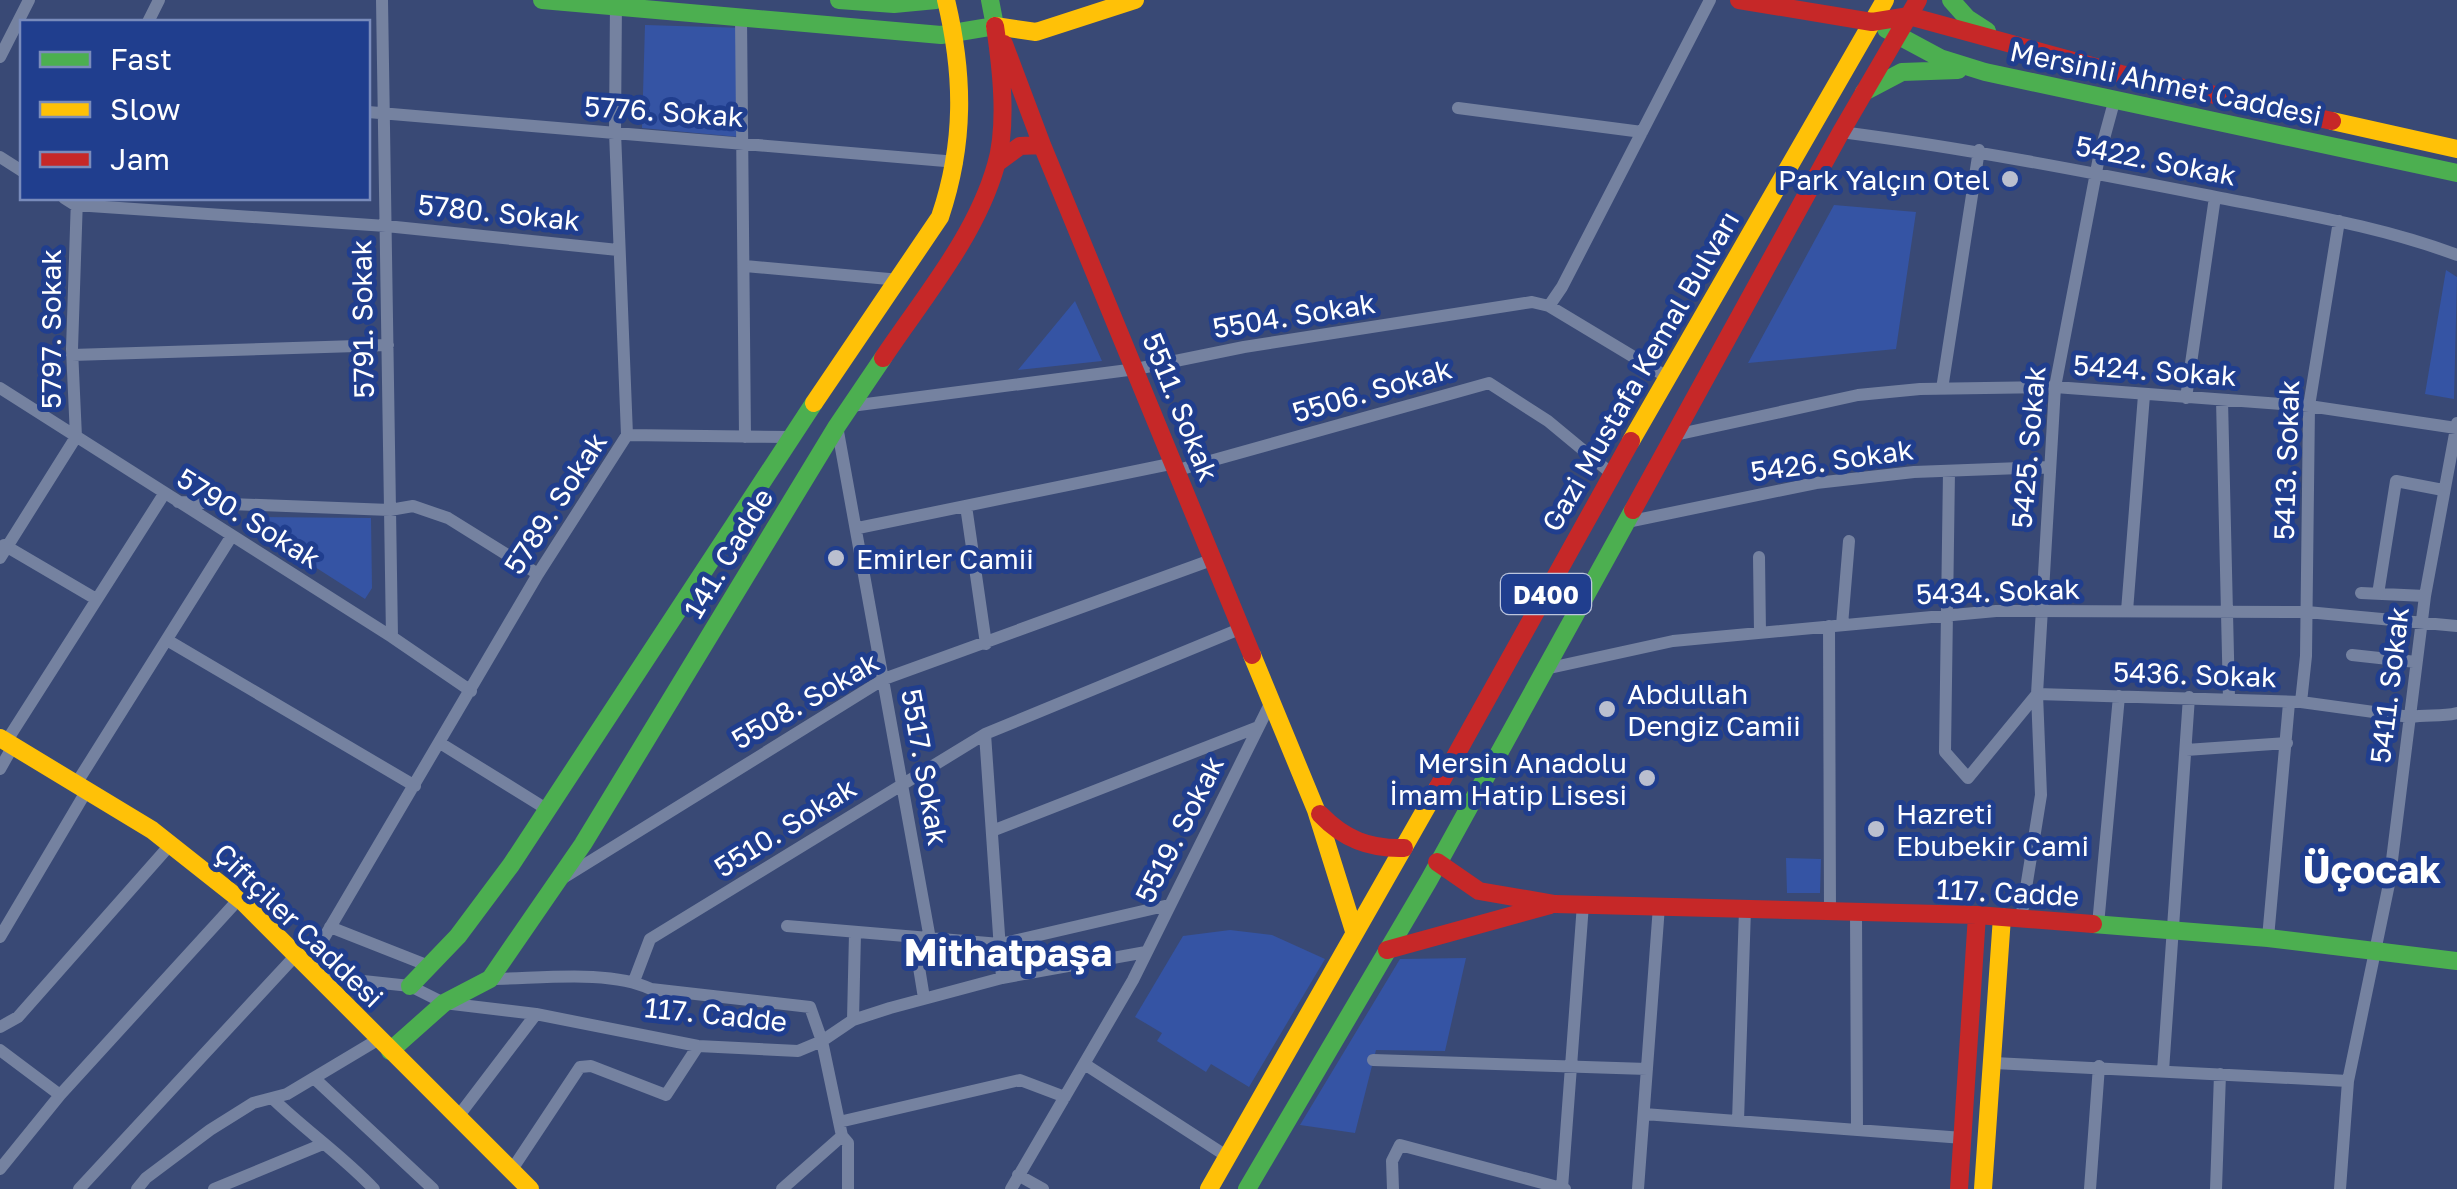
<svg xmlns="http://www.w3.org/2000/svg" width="2457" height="1189" viewBox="0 0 2457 1189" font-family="'Golos Text',sans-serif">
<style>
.green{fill:#3554a4}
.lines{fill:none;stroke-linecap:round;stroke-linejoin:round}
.street{stroke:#7582a0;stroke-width:12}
.fast{stroke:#4caf50;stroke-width:18}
.slow{stroke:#ffc107;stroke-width:18}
.jam{stroke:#c62828;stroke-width:18}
.poi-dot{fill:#babfcf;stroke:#203e8e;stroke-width:4}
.labels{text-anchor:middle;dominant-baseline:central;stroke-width:10;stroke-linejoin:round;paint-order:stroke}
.shield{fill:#203e8e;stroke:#bcc5dd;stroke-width:2.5}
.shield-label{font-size:25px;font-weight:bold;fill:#fff}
.street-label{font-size:28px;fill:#fff;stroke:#203e8e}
.poi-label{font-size:28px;fill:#fff;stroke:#203e8e;text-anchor:start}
.district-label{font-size:38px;font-weight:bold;fill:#fff;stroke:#203e8e}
</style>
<rect width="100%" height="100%" fill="#394975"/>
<path class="green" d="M 645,25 L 745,28 L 739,137 L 642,128 Z
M 1834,205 L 1916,212 L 1896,349 L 1748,363 Z
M 2446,270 L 2457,277 L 2454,399 L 2425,394 Z
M 1075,301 L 1102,361 L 1018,370 Z
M 256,517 L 371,518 L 372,588 L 365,599 L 254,528 Z
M 1786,858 L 1821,859 L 1820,893 L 1787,893 Z
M 1230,930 L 1272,935 L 1325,959 L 1249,1087 L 1211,1064 L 1206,1072 L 1157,1041 L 1162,1033 L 1135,1017 L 1183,936 Z
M 1466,958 L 1445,1051 L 1376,1050 L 1355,1133 L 1300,1125 L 1400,959 Z"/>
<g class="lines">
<path class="street" d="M 382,0 L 392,637
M 616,0 L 615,132 L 627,435 L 538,574 L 308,965 L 335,978 L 410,986 L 444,1003 L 536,1014 L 698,1046 L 798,1051 L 822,1041 L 853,1020 L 890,1008 L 1002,978 L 1146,952
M 741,18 L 745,437
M 148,22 L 159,0
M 0,57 L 29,0
M 1458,108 L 1642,132
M 368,112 L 957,162
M 1841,132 C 1965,148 2088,172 2211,196 C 2295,213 2377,225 2457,255
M 0,157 L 22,171
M 64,198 L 75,205 L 386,226 L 618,250
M 745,266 L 900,280
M 1549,306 L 1562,287 L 1710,0
M 72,355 L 388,345
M 0,388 L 392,637 L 471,691
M 1942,389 L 1979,150
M 2186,398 L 2215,197
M 2222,400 L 2229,698
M 851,406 L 1136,369 L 1244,347 L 1532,302 L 1549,306 L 1667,377
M 837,426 L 930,939
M 627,435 L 791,437
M 1675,435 L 1858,395 L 1920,389 L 2055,387 L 2309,406 L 2456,428
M 1178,470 L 1489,383 L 1548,421 L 1612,474
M 1949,471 L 1945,752 L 1968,778 L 2037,694 L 2301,702 L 2410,717 C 2427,714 2441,717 2457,713
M 178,502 L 390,510 L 413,506 L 448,518 L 538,574
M 966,506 L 986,644
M 1627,522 L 1816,483 L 1914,472 L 2050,467
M 858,528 L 1175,463
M 4,545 L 96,599
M 1759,557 L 1760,633
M 0,558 L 76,437 L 72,349 L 77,198
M 2361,593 L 2425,596
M 2378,594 L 2396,481 L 2443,490
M 2127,611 L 2144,395
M 1842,625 L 1849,541
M 1829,626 L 1830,911
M 167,640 L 415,786
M 2352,655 L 2416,662
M 1545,669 L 1673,641 L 1996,611 L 2307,612 L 2457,626
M 2301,702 L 2306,656 L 2309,406 L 2339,221
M 6,742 L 164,494
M 440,743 L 548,810
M 2186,750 L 2287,743
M 0,769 L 13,746
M 76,784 L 231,537
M 992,831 L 1258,727
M 560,880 L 884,679 L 1214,559
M 1856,913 L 1857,1129
M 2021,919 L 2041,795 L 2037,694 L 2055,387 L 2099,157 L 2114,102
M 2098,925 L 2119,696
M 787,926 L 1000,944 L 1169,905
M 330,927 L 429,966
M 0,937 L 87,790
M 914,937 L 924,998
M 2268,938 L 2289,703
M 1002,978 L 985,734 L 1242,628
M 490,979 C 538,979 608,969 651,989 L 810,1007 L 822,1041 L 842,1136 L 848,1143 L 848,1189
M 634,981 L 650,939 L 985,734
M 853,1020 L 855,933
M 0,1027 L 18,1017 L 170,845
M 0,1050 L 60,1095
M 1373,1060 L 1647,1069
M 1994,1063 L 2348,1081
M 1086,1065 L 1228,1157
M 2163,1071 L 2189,697
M 314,1078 L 433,1189
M 272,1098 C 305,1130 343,1156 374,1189
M 1644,1114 L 1963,1138
M 457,1118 L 536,1014
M 1738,1121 L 1745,909
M 839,1122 L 1020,1080 L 1065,1097
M 0,1169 L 60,1095 L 238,900
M 511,1171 L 580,1067 L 591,1066 L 666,1095 L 698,1046
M 1018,1175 L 1043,1189
M 1562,1188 L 1583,904
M 79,1189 L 297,954
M 137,1189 L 146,1178 L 210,1130 L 253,1103 L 287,1094 L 379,1039
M 214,1189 L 323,1144
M 782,1189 L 842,1136
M 1011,1189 L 1133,980 L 1272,700
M 1393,1189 L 1392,1161 L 1400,1145 L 1565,1189
M 1638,1189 L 1659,906
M 2090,1189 L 2099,1066
M 2216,1189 L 2220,1074
M 2340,1189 L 2348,1081 L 2389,884 L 2425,596 L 2457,423"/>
<path class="fast" d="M 542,0 L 941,35 L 995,26 L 990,0
M 839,0 L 894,4 L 936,0
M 1951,0 L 1967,18 L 1987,31
M 1886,29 L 1940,58 L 1985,72 L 2457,173
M 1864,92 L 1902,72 L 1958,70
M 2093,924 L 2268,938 L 2457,961
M 410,986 L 458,936 L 511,865 L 814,403
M 390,1051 L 444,1003 L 490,979 L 583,844 L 837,426 L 883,358
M 1247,1189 L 1429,880 L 1633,510"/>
<path class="slow" d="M 995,26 L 1036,32 L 1135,0
M 2332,121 L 2457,149
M 814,403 L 940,217 C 965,143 964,75 946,0
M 1631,441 L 1885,0
M 1252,655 L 1316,810 L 1354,931
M 0,738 L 152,830 L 243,902 L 530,1189
M 1209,1189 L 1437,789
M 1983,1189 L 2002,917"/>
<path class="jam" d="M 1739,0 L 1872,22 L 1909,16 L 2121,74 L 2332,121
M 1004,44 L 1042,145 L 1252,655
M 997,163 L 1020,146 L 1042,145
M 883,358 C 923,298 976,236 996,165 C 1008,125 1001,67 995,26
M 1633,510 L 1841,132 L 1918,0
M 1437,789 L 1631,441
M 1320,814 C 1344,839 1369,849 1404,848
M 1437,862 L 1479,891 L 1555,904 L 1977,915 L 2093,924
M 1387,950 L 1550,905
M 1959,1189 L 1977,915"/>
</g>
<g class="poi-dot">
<circle cx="2010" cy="179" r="10"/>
<circle cx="836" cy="558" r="10"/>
<circle cx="1607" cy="709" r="10"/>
<circle cx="1647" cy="778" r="10"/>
<circle cx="1876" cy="829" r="10"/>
</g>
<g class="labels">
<rect class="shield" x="1501" y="574" width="90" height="40" rx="8"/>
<g class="shield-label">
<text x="1546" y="594">D400</text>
</g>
<g class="street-label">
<text transform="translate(2166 83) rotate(12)">Mersinli Ahmet Caddesi</text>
<text transform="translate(664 111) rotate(4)">5776. Sokak</text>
<text transform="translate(2156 160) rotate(11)">5422. Sokak</text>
<text transform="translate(499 212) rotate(6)">5780. Sokak</text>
<text transform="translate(1294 315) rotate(-9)">5504. Sokak</text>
<text transform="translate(362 319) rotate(-91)">5791. Sokak</text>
<text transform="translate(50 329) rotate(-90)">5797. Sokak</text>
<text transform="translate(2155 370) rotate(4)">5424. Sokak</text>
<text transform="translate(1640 371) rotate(-60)">Gazi Mustafa Kemal Bulvarı</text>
<text transform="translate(1372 390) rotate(-16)">5506. Sokak</text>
<text transform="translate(1181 407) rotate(68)">5511. Sokak</text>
<text transform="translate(2028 447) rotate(-85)">5425. Sokak</text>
<text transform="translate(1832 460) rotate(-8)">5426. Sokak</text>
<text transform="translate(2286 460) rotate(-88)">5413. Sokak</text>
<text transform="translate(555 503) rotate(-57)">5789. Sokak</text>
<text transform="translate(249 518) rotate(32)">5790. Sokak</text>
<text transform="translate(728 553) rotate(-59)">141. Cadde</text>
<text transform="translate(1998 591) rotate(-2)">5434. Sokak</text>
<text transform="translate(2195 674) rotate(2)">5436. Sokak</text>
<text transform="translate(2389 685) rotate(-83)">5411. Sokak</text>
<text transform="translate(805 700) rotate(-30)">5508. Sokak</text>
<text transform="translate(925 767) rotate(80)">5517. Sokak</text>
<text transform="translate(785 827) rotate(-32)">5510. Sokak</text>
<text transform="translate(1179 829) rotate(-63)">5519. Sokak</text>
<text transform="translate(2008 892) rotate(3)">117. Cadde</text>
<text transform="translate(299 925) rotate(44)">Çiftçiler Caddesi</text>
<text transform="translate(716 1014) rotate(6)">117. Cadde</text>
</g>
<g class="poi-label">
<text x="1990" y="179" text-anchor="end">Park Yalçın Otel</text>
<text x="856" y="558">Emirler Camii</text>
<text x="1627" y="693">Abdullah<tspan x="1627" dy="32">Dengiz Camii</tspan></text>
<text x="1627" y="762" text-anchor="end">Mersin Anadolu<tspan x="1627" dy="32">İmam Hatip Lisesi</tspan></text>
<text x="1896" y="813">Hazreti<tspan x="1896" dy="32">Ebubekir Cami</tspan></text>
</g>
<g class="district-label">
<text x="2372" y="868">Üçocak</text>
<text x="1008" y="951">Mithatpaşa</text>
</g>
</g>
<rect x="20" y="20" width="350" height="180" fill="#203e8e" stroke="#798bbb" stroke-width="2.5"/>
<rect x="40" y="52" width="50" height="15" fill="#4caf50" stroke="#798bbb" stroke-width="2.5"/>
<text x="110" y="70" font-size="30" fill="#ffffff">Fast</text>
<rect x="40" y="102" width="50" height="15" fill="#ffc107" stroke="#798bbb" stroke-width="2.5"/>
<text x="110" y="120" font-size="30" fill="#ffffff">Slow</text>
<rect x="40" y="152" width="50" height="15" fill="#c62828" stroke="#798bbb" stroke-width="2.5"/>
<text x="110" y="170" font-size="30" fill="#ffffff">Jam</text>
</svg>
